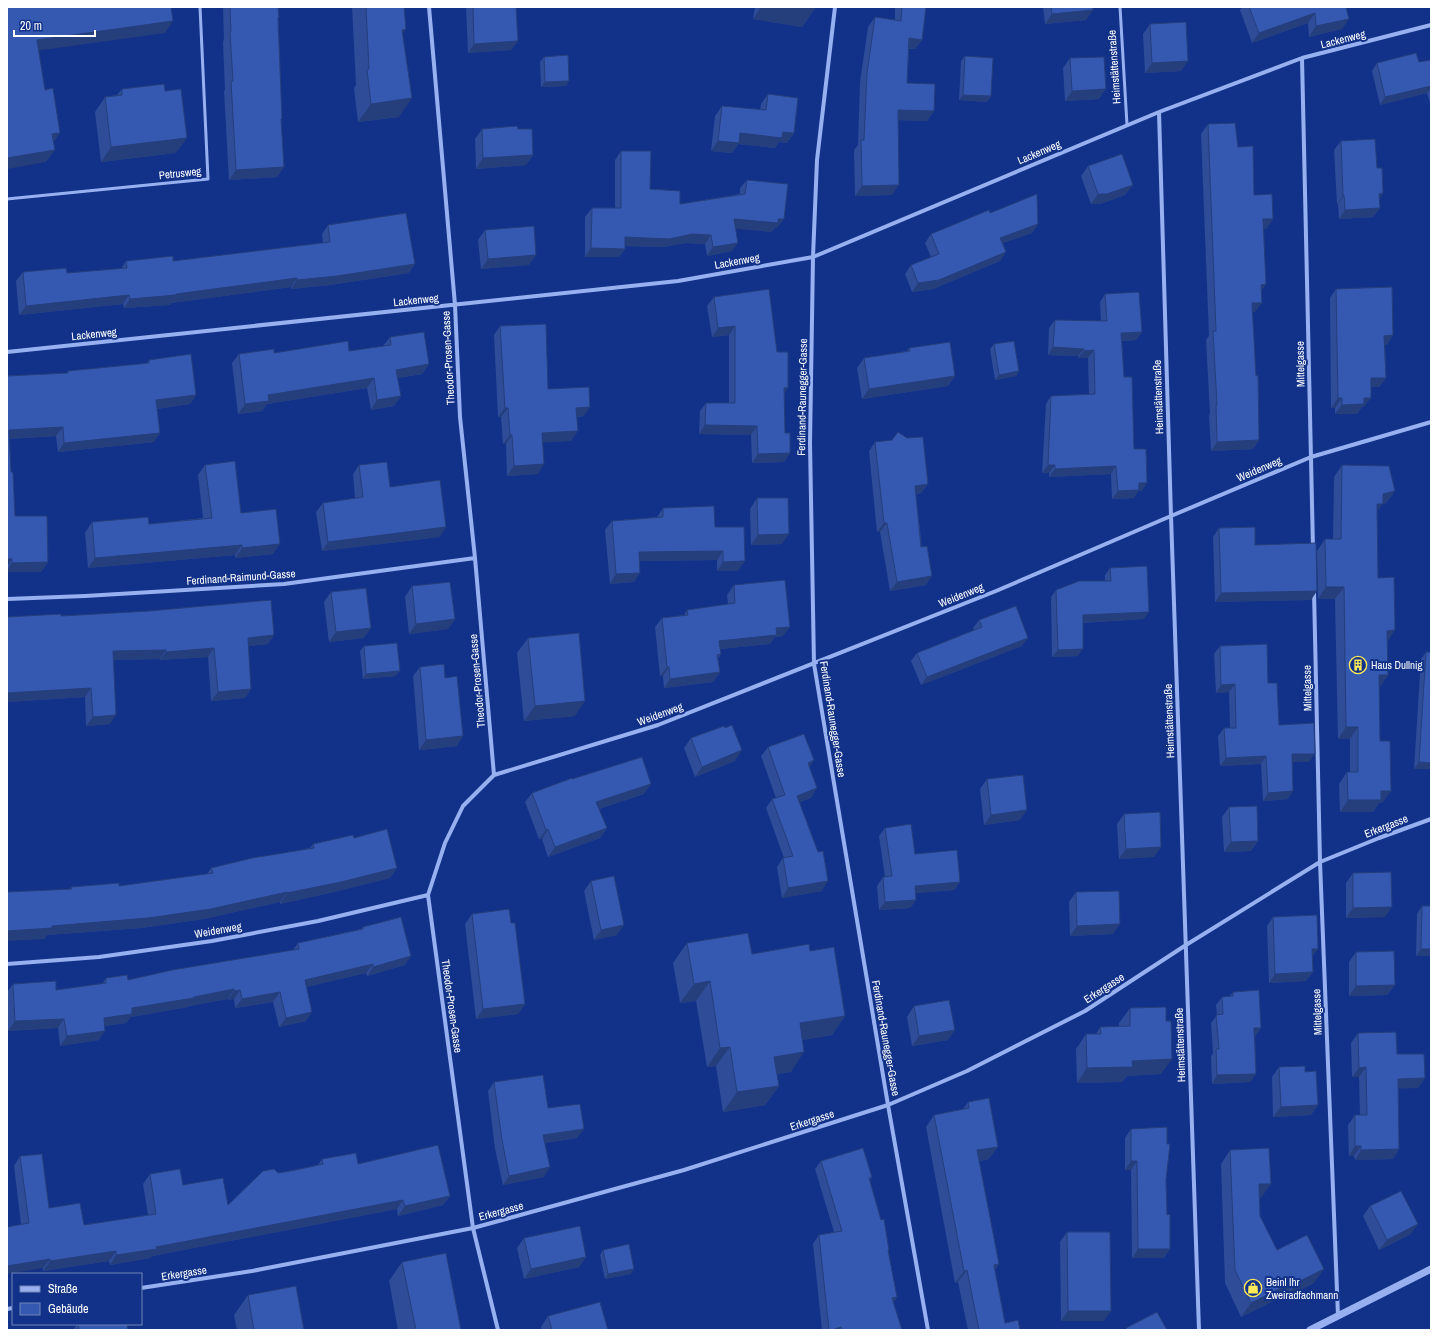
<svg xmlns="http://www.w3.org/2000/svg" width="1438" height="1337" viewBox="0 0 1438 1337" font-family="'Archivo Narrow',sans-serif">
<style>
.lines{fill:none;stroke-linecap:round;stroke-linejoin:round}
.service{stroke:#97b1f0;stroke-width:3}
.minor{stroke:#97b1f0;stroke-width:4}
.tertiary{stroke:#97b1f0;stroke-width:7}
.wall{fill:#2e4c98}
.shaded-wall{fill:#253e7c}
.building{fill:#3558b1;stroke:#253e7c}
.labels{text-anchor:middle;dominant-baseline:central;stroke-width:4;stroke-linejoin:round;paint-order:stroke}
.street-label{font-size:11px;fill:#fff;stroke:#123289}
.poi-label{font-size:11px;fill:#fff;stroke:#123289;text-anchor:start}
</style>
<rect width="100%" height="100%" fill="#123289"/>
<g class="lines">
<path class="service" d="M 1120,7 L 1127,125
M 7,199 L 208,179 L 200,7"/>
<path class="minor" d="M 429,7 L 455,305 L 460,417 L 475,558 L 494,775 L 463,806 L 445,843 L 428,895 L 473,1228 L 498,1330
M 835,7 L 817,160 L 813,257 L 810,443 L 814,664 L 888,1105 L 928,1330
M 1302,58 L 1313,548
M 1159,112 L 1171,516 L 1199,1330
M 7,352 L 678,281 L 813,257 L 1159,112 L 1302,58 L 1431,25
M 1314,591 L 1320,862 L 1338,1316
M 7,599 L 85,596 L 284,584 L 475,558
M 494,775 L 658,725 L 996,591 L 1171,516 L 1311,457 L 1431,422
M 7,964 L 99,957 L 212,941 L 318,921 L 428,895
M 141,1288 L 252,1271 L 473,1228 L 684,1170 L 888,1105 L 967,1071 L 1085,1011 L 1186,945 L 1320,862 L 1379,838 L 1431,819
M 7,1309 L 13,1308"/>
<path class="tertiary" d="M 1310,1330 L 1431,1269"/>
</g>
<path class="wall" d="M 223,7 L 278,7 L 278,20 L 282,119 L 281,120 L 284,167 L 277,177 L 229,180 L 224,91 L 225,90 L 223,42 L 224,39 Z
M 352,7 L 404,7 L 399,117 L 358,122 L 354,88 L 356,85 Z
M 466,7 L 516,7 L 518,41 L 511,50 L 468,53 Z
M 755,7 L 816,7 L 802,27 L 753,19 Z
M 895,7 L 926,7 L 922,40 L 915,49 L 909,49 L 907,83 L 934,111 L 927,121 L 898,120 L 892,195 L 855,196 L 854,150 L 858,145 L 860,82 L 868,27 L 875,17 L 895,20 Z
M 1043,7 L 1093,7 L 1086,20 L 1045,24 Z
M 1242,7 L 1346,7 L 1342,29 L 1309,37 L 1308,23 L 1252,43 L 1240,10 Z
M 1150,24 L 1181,71 L 1145,73 L 1143,34 Z
M 965,56 L 991,96 L 987,102 L 959,100 L 961,61 Z
M 544,57 L 566,86 L 541,87 L 540,62 Z
M 1070,58 L 1099,99 L 1065,101 L 1063,68 Z
M 1431,60 L 1431,107 L 1427,93 L 1380,105 L 1372,71 L 1377,63 L 1419,62 Z
M 122,89 L 176,153 L 101,162 L 95,112 L 105,97 L 117,95 Z
M 768,94 L 794,133 L 787,143 L 779,142 L 775,148 L 738,144 L 732,153 L 711,151 L 715,116 L 722,106 L 760,110 L 761,104 Z
M 1208,124 L 1238,147 L 1254,195 L 1273,219 L 1266,229 L 1263,229 L 1266,284 L 1261,291 L 1255,312 L 1252,312 L 1259,440 L 1253,449 L 1211,451 L 1209,415 L 1210,413 L 1206,340 L 1209,336 L 1201,134 Z
M 482,129 L 518,129 L 533,155 L 526,165 L 476,169 L 475,139 Z
M 1341,141 L 1377,168 L 1383,193 L 1379,199 L 1380,208 L 1373,217 L 1339,219 L 1338,204 L 1337,204 L 1334,150 Z
M 621,151 L 650,189 L 680,204 L 740,194 L 740,188 L 747,180 L 777,228 L 775,228 L 771,232 L 736,228 L 732,251 L 707,256 L 705,244 L 686,243 L 663,247 L 625,246 L 625,249 L 619,257 L 585,257 L 585,217 L 592,208 L 615,208 L 615,160 Z
M 1088,166 L 1125,195 L 1100,204 L 1091,204 L 1081,176 Z
M 990,213 L 1038,224 L 1032,233 L 1003,243 L 1006,252 L 1000,261 L 933,289 L 912,292 L 905,274 L 911,265 L 931,257 L 925,243 L 931,234 Z
M 328,225 L 409,273 L 330,285 L 291,289 L 291,287 L 171,303 L 170,305 L 124,308 L 123,304 L 19,315 L 16,281 L 23,272 L 67,273 L 121,269 L 126,261 L 173,261 L 323,243 L 322,234 Z
M 485,230 L 529,265 L 481,269 L 478,240 Z
M 1336,289 L 1393,335 L 1387,345 L 1385,345 L 1386,378 L 1379,387 L 1371,387 L 1364,407 L 1362,407 L 1357,414 L 1335,414 L 1335,408 L 1331,408 L 1330,298 Z
M 1105,294 L 1142,332 L 1136,340 L 1122,341 L 1124,377 L 1134,449 L 1142,491 L 1138,491 L 1134,498 L 1112,499 L 1111,474 L 1049,477 L 1049,473 L 1042,473 L 1046,404 L 1051,396 L 1089,394 L 1088,358 L 1078,358 L 1078,356 L 1048,355 L 1049,328 L 1055,320 L 1101,321 L 1100,302 Z
M 714,297 L 777,352 L 784,394 L 785,433 L 790,453 L 784,462 L 752,463 L 751,435 L 699,434 L 700,411 L 706,403 L 729,403 L 729,335 L 712,337 L 707,306 Z
M 500,326 L 548,389 L 584,416 L 577,417 L 571,441 L 543,442 L 538,474 L 507,476 L 506,444 L 503,444 L 501,417 L 498,417 L 494,335 Z
M 390,337 L 429,364 L 422,374 L 398,378 L 394,406 L 371,410 L 367,388 L 267,404 L 262,411 L 238,414 L 232,363 L 239,354 L 349,351 L 383,346 Z
M 994,344 L 1019,371 L 1016,376 L 995,380 L 990,349 Z
M 909,348 L 955,376 L 948,386 L 862,399 L 857,368 L 864,358 L 907,351 Z
M 149,360 L 196,395 L 190,404 L 157,409 L 154,442 L 58,452 L 56,436 L 9,439 L 11,472 L 15,516 L 48,562 L 41,572 L 7,572 L 7,376 L 66,373 L 68,371 L 146,364 Z
M 875,442 L 928,484 L 921,493 L 916,494 L 926,585 L 890,591 L 880,532 L 877,532 L 869,451 Z
M 205,465 L 273,554 L 235,558 L 235,555 L 88,568 L 85,533 L 92,522 L 149,524 L 203,518 L 198,475 Z
M 359,465 L 390,487 L 440,537 L 322,551 L 316,512 L 323,503 L 355,498 L 353,474 Z
M 1342,465 L 1395,491 L 1386,503 L 1382,504 L 1377,511 L 1378,578 L 1387,642 L 1388,675 L 1380,687 L 1379,687 L 1380,741 L 1391,791 L 1382,803 L 1379,803 L 1373,812 L 1340,812 L 1339,784 L 1347,772 L 1350,772 L 1350,739 L 1338,739 L 1335,599 L 1318,599 L 1317,551 L 1325,539 L 1333,539 L 1334,477 Z
M 757,498 L 782,544 L 751,545 L 750,509 Z
M 663,508 L 715,527 L 738,571 L 717,571 L 717,560 L 639,561 L 634,582 L 610,584 L 605,530 L 612,521 L 657,517 Z
M 1219,528 L 1255,545 L 1311,600 L 1215,602 L 1213,537 Z
M 1110,568 L 1144,619 L 1083,623 L 1078,656 L 1052,657 L 1051,597 L 1056,590 L 1105,581 L 1105,575 Z
M 734,585 L 783,636 L 775,637 L 770,644 L 720,649 L 721,654 L 718,658 L 720,672 L 713,682 L 664,688 L 663,676 L 660,676 L 655,627 L 662,618 L 684,615 L 687,610 L 728,604 L 727,595 Z
M 412,586 L 455,619 L 448,629 L 409,634 L 405,597 Z
M 331,592 L 364,638 L 329,642 L 324,602 Z
M 61,616 L 274,635 L 268,644 L 248,646 L 251,689 L 245,698 L 211,701 L 208,657 L 160,660 L 160,659 L 113,660 L 110,724 L 86,726 L 85,697 L 7,702 L 7,617 Z
M 979,620 L 1022,646 L 921,685 L 911,661 L 917,653 L 974,630 L 973,628 Z
M 528,638 L 575,716 L 524,721 L 517,653 Z
M 364,646 L 396,676 L 363,679 L 360,651 Z
M 1220,646 L 1268,683 L 1279,725 L 1309,762 L 1292,762 L 1288,799 L 1263,801 L 1261,764 L 1220,766 L 1218,736 L 1224,728 L 1230,728 L 1229,692 L 1216,693 L 1214,654 Z
M 1426,652 L 1431,769 L 1414,769 L 1421,659 Z
M 420,667 L 445,678 L 457,746 L 419,750 L 413,676 Z
M 691,738 L 735,761 L 695,777 L 684,748 Z
M 768,747 L 814,760 L 809,767 L 811,798 L 800,802 L 822,891 L 782,898 L 777,867 L 783,858 L 784,858 L 766,808 L 772,799 L 776,798 L 761,756 Z
M 572,779 L 644,794 L 599,809 L 607,828 L 600,838 L 548,857 L 542,839 L 539,839 L 525,802 L 532,793 Z
M 987,779 L 1020,820 L 984,825 L 980,789 Z
M 1229,807 L 1258,841 L 1251,851 L 1224,852 L 1222,817 Z
M 1124,814 L 1161,847 L 1154,857 L 1119,859 L 1117,824 Z
M 885,828 L 915,854 L 960,882 L 954,890 L 915,893 L 916,900 L 910,908 L 879,910 L 877,886 L 883,877 L 885,877 L 879,836 Z
M 354,838 L 397,868 L 390,878 L 334,892 L 280,904 L 280,902 L 204,919 L 141,928 L 47,935 L 45,939 L 71,887 L 119,886 L 207,874 L 211,868 L 310,848 L 313,844 Z
M 1353,873 L 1385,917 L 1346,918 L 1346,883 Z
M 591,881 L 617,935 L 594,940 L 584,891 Z
M 1076,892 L 1113,934 L 1070,936 L 1069,902 Z
M 1422,906 L 1431,956 L 1416,956 L 1417,914 Z
M 472,914 L 511,923 L 525,1004 L 518,1014 L 476,1019 L 465,924 Z
M 1273,917 L 1312,957 L 1313,972 L 1306,981 L 1269,983 L 1267,926 Z
M 363,927 L 405,965 L 367,976 L 366,973 L 306,987 L 306,1021 L 279,1027 L 273,1002 L 235,1008 L 234,999 L 228,1000 L 228,999 L 189,1006 L 188,1007 L 131,1017 L 126,1023 L 105,1026 L 99,1040 L 60,1046 L 58,1028 L 8,1031 L 7,992 L 13,984 L 56,990 L 102,984 L 106,978 L 128,980 L 293,950 L 298,943 L 361,929 Z
M 687,943 L 752,954 L 810,951 L 845,1016 L 832,1035 L 802,1040 L 791,1072 L 777,1074 L 779,1086 L 765,1105 L 723,1112 L 716,1066 L 707,1067 L 696,1001 L 680,1003 L 673,963 Z
M 1356,952 L 1395,985 L 1387,995 L 1349,996 L 1349,962 Z
M 1233,992 L 1261,1028 L 1255,1036 L 1256,1074 L 1250,1082 L 1212,1084 L 1211,1057 L 1213,1053 L 1211,1023 L 1217,1015 L 1216,1005 L 1222,997 L 1229,997 Z
M 914,1006 L 948,1040 L 912,1046 L 907,1017 Z
M 1130,1008 L 1161,1074 L 1127,1076 L 1122,1082 L 1077,1083 L 1076,1049 L 1086,1034 L 1096,1034 L 1100,1027 L 1119,1026 L 1119,1023 Z
M 1358,1033 L 1397,1054 L 1425,1078 L 1418,1088 L 1398,1088 L 1399,1149 L 1393,1159 L 1355,1160 L 1354,1156 L 1349,1156 L 1348,1125 L 1355,1115 L 1360,1115 L 1359,1077 L 1352,1077 L 1351,1043 Z
M 1279,1067 L 1305,1072 L 1318,1105 L 1311,1115 L 1273,1117 L 1272,1077 Z
M 494,1082 L 548,1108 L 577,1138 L 545,1143 L 544,1177 L 503,1185 L 495,1149 L 488,1091 Z
M 968,1102 L 989,1159 L 979,1161 L 999,1264 L 995,1270 L 1005,1323 L 1020,1330 L 968,1330 L 958,1282 L 955,1283 L 926,1127 L 934,1115 L 963,1109 Z
M 1131,1129 L 1166,1180 L 1167,1215 L 1170,1249 L 1164,1258 L 1132,1258 L 1131,1170 L 1125,1170 L 1125,1138 Z
M 1230,1150 L 1261,1198 L 1260,1198 L 1260,1216 L 1277,1250 L 1314,1283 L 1287,1297 L 1286,1295 L 1241,1317 L 1225,1283 L 1221,1164 Z
M 20,1156 L 49,1208 L 84,1225 L 148,1215 L 143,1184 L 150,1174 L 183,1185 L 228,1205 L 278,1173 L 318,1165 L 322,1159 L 358,1164 L 450,1196 L 443,1205 L 398,1216 L 397,1209 L 152,1256 L 150,1258 L 110,1265 L 109,1261 L 43,1271 L 43,1268 L 21,1224 L 14,1166 Z
M 821,1161 L 872,1177 L 870,1180 L 889,1250 L 888,1251 L 897,1297 L 893,1303 L 902,1330 L 822,1330 L 813,1244 L 819,1235 L 834,1232 L 815,1169 Z
M 1370,1206 L 1411,1234 L 1379,1250 L 1363,1216 Z
M 1067,1232 L 1104,1321 L 1061,1321 L 1060,1242 Z
M 524,1238 L 586,1257 L 579,1267 L 524,1279 L 517,1248 Z
M 603,1250 L 631,1274 L 605,1279 L 600,1255 Z
M 402,1262 L 461,1330 L 398,1330 L 389,1281 Z
M 248,1295 L 304,1330 L 237,1330 L 234,1315 Z
M 548,1316 L 608,1330 L 542,1330 L 541,1327 Z
M 77,1324 L 127,1324 L 128,1330 L 73,1330 Z"/>
<path class="shaded-wall" d="M 761,7 L 816,7 L 802,27 L 753,19 Z
M 1093,10 L 1086,20 L 1045,24 L 1052,14 Z
M 1315,13 L 1308,23 L 1252,43 L 1259,33 Z
M 1349,19 L 1342,29 L 1309,37 L 1316,26 Z
M 173,21 L 165,33 L 28,52 L 37,40 Z
M 406,29 L 393,48 L 402,30 Z
M 909,38 L 922,40 L 915,49 L 902,48 Z
M 518,41 L 511,50 L 468,53 L 474,44 Z
M 1188,61 L 1181,71 L 1145,73 L 1152,63 Z
M 569,81 L 566,86 L 541,87 L 545,82 Z
M 1431,86 L 1431,88 L 1427,93 L 1380,105 L 1385,97 Z
M 1106,89 L 1099,99 L 1065,101 L 1072,91 Z
M 963,95 L 991,96 L 987,102 L 959,100 Z
M 412,98 L 399,117 L 358,122 L 371,104 Z
M 898,110 L 934,111 L 927,121 L 891,120 Z
M 783,132 L 794,133 L 787,143 L 779,142 L 775,148 L 738,144 L 732,153 L 711,151 L 718,141 L 740,133 Z
M 60,133 L 52,145 L 52,134 Z
M 187,138 L 176,153 L 101,162 L 111,147 Z
M 55,150 L 46,162 L 7,169 L 7,158 Z
M 533,155 L 526,165 L 476,169 L 483,158 Z
M 284,167 L 277,177 L 229,180 L 236,170 Z
M 899,185 L 892,195 L 855,196 L 862,186 Z
M 1133,185 L 1125,195 L 1100,204 L 1091,204 L 1098,194 Z
M 1383,193 L 1377,202 L 1379,194 Z
M 1343,195 L 1344,195 L 1338,204 L 1337,204 Z
M 1380,208 L 1373,217 L 1339,219 L 1345,210 Z
M 734,219 L 784,219 L 777,228 L 775,228 L 771,232 L 728,228 Z
M 1263,219 L 1273,219 L 1266,229 L 1256,229 Z
M 1038,224 L 1032,233 L 994,246 L 1000,238 Z
M 692,234 L 711,235 L 705,244 L 686,243 L 663,247 L 619,246 L 625,237 Z
M 738,243 L 732,251 L 707,256 L 713,247 Z
M 591,248 L 625,249 L 619,257 L 585,257 Z
M 1006,252 L 1000,261 L 933,289 L 912,292 L 918,283 Z
M 536,255 L 529,265 L 481,269 L 488,259 Z
M 415,264 L 409,273 L 330,285 L 291,289 L 297,280 Z
M 297,278 L 291,287 L 171,303 L 170,305 L 124,308 L 130,299 L 176,294 Z
M 1266,284 L 1259,294 L 1261,285 Z
M 129,295 L 123,304 L 19,315 L 26,306 Z
M 1252,303 L 1262,303 L 1255,312 L 1245,313 Z
M 735,326 L 729,335 L 712,337 L 718,328 Z
M 1142,332 L 1136,340 L 1116,341 L 1121,333 Z
M 1393,335 L 1387,345 L 1378,345 L 1384,336 Z
M 1053,347 L 1084,349 L 1078,356 L 1048,355 Z
M 1094,350 L 1088,358 L 1078,358 L 1084,351 Z
M 429,364 L 422,374 L 390,379 L 396,370 Z
M 1019,371 L 1016,376 L 995,380 L 999,375 Z
M 955,376 L 948,386 L 862,399 L 869,389 Z
M 374,378 L 367,388 L 267,404 L 262,411 L 238,414 L 245,404 L 268,395 Z
M 1371,378 L 1386,378 L 1379,387 L 1364,387 Z
M 784,388 L 788,388 L 782,397 Z
M 196,395 L 190,404 L 149,410 L 156,400 Z
M 401,396 L 394,406 L 371,410 L 377,400 Z
M 1338,398 L 1342,398 L 1335,408 L 1331,408 Z
M 1364,398 L 1371,398 L 1364,407 L 1362,407 L 1357,414 L 1335,414 L 1342,405 Z
M 590,407 L 584,416 L 570,417 L 576,408 Z
M 505,408 L 508,408 L 501,417 L 498,417 Z
M 705,425 L 757,426 L 751,435 L 699,434 Z
M 63,427 L 56,436 L 7,439 L 9,430 Z
M 578,431 L 571,441 L 536,443 L 542,433 Z
M 160,433 L 154,442 L 58,452 L 64,443 Z
M 510,435 L 512,435 L 506,444 L 503,444 Z
M 1259,440 L 1253,449 L 1211,451 L 1217,442 Z
M 790,453 L 784,462 L 752,463 L 758,454 Z
M 544,464 L 538,474 L 507,476 L 514,466 Z
M 1048,465 L 1055,465 L 1049,473 L 1042,473 Z
M 1116,466 L 1111,474 L 1049,477 L 1055,469 Z
M 1139,483 L 1147,483 L 1142,491 L 1138,491 L 1134,498 L 1112,499 L 1118,491 Z
M 928,484 L 921,493 L 908,495 L 915,486 Z
M 1395,491 L 1386,503 L 1382,504 L 1374,516 L 1369,516 L 1383,494 Z
M 884,523 L 887,523 L 880,532 L 877,532 Z
M 446,527 L 440,537 L 322,551 L 328,542 Z
M 789,534 L 782,544 L 751,545 L 758,535 Z
M 280,544 L 273,554 L 235,558 L 242,548 Z
M 242,545 L 235,555 L 88,568 L 95,558 Z
M 723,551 L 717,560 L 632,561 L 639,552 Z
M 7,559 L 12,559 L 7,566 Z
M 745,561 L 738,571 L 717,571 L 723,562 Z
M 48,562 L 41,572 L 7,572 L 7,571 L 12,563 Z
M 640,573 L 634,582 L 610,584 L 616,574 Z
M 932,576 L 926,585 L 890,591 L 897,582 Z
M 1326,587 L 1344,587 L 1335,599 L 1318,599 Z
M 1317,591 L 1311,600 L 1215,602 L 1221,593 Z
M 1149,612 L 1144,619 L 1077,623 L 1083,615 Z
M 455,619 L 448,629 L 409,634 L 416,624 Z
M 790,627 L 783,636 L 775,637 L 770,644 L 712,650 L 719,641 L 776,628 Z
M 371,628 L 364,638 L 329,642 L 336,632 Z
M 1395,630 L 1387,642 L 1387,631 Z
M 274,635 L 268,644 L 241,647 L 248,638 Z
M 1028,638 L 1022,646 L 921,685 L 927,677 Z
M 214,648 L 208,657 L 160,660 L 166,652 Z
M 1083,649 L 1078,656 L 1052,657 L 1058,650 Z
M 166,650 L 160,659 L 107,660 L 113,651 Z
M 667,667 L 669,667 L 663,676 L 660,676 Z
M 400,671 L 396,676 L 363,679 L 366,674 Z
M 720,672 L 713,682 L 664,688 L 670,679 Z
M 1379,675 L 1388,675 L 1380,687 L 1370,687 Z
M 1235,684 L 1229,692 L 1216,693 L 1221,685 Z
M 91,688 L 85,697 L 7,702 L 7,693 Z
M 251,689 L 245,698 L 211,701 L 218,692 Z
M 585,701 L 575,716 L 524,721 L 535,706 Z
M 116,715 L 110,724 L 86,726 L 93,717 Z
M 1346,727 L 1358,727 L 1350,739 L 1338,739 Z
M 463,736 L 457,746 L 419,750 L 426,740 Z
M 742,750 L 735,761 L 695,777 L 702,767 Z
M 1292,754 L 1315,754 L 1309,762 L 1286,762 Z
M 1266,756 L 1261,764 L 1220,766 L 1226,758 Z
M 814,760 L 808,769 L 808,763 Z
M 1419,762 L 1431,763 L 1431,769 L 1414,769 Z
M 651,784 L 644,794 L 590,812 L 596,802 Z
M 817,788 L 811,798 L 791,805 L 797,796 Z
M 1293,791 L 1288,799 L 1263,801 L 1268,793 Z
M 1381,791 L 1391,791 L 1382,803 L 1379,803 L 1373,812 L 1340,812 L 1348,800 Z
M 1027,810 L 1020,820 L 984,825 L 991,815 Z
M 607,828 L 600,838 L 548,857 L 555,847 Z
M 548,829 L 542,839 L 539,839 L 546,830 Z
M 1258,841 L 1251,851 L 1224,852 L 1231,842 Z
M 1161,847 L 1154,857 L 1119,859 L 1126,849 Z
M 397,868 L 390,878 L 334,892 L 280,904 L 287,893 Z
M 828,881 L 822,891 L 782,898 L 788,888 Z
M 960,882 L 954,890 L 909,894 L 915,886 Z
M 287,892 L 280,902 L 204,919 L 141,928 L 47,935 L 45,939 L 7,941 L 7,931 L 52,926 Z
M 916,900 L 910,908 L 879,910 L 885,902 Z
M 1392,907 L 1385,917 L 1346,918 L 1353,908 Z
M 1120,924 L 1113,934 L 1070,936 L 1077,926 Z
M 624,925 L 617,935 L 594,940 L 601,930 Z
M 1312,949 L 1318,949 L 1311,958 Z
M 1421,949 L 1431,949 L 1431,956 L 1416,956 Z
M 411,956 L 405,965 L 367,976 L 373,967 Z
M 373,964 L 366,973 L 298,989 L 305,980 Z
M 1313,972 L 1306,981 L 1269,983 L 1275,974 Z
M 710,981 L 696,1001 L 680,1003 L 694,984 Z
M 1395,985 L 1387,995 L 1349,996 L 1356,986 Z
M 234,989 L 228,999 L 189,1006 L 188,1007 L 131,1017 L 126,1023 L 97,1027 L 104,1018 L 132,1008 Z
M 240,990 L 234,999 L 228,1000 L 234,991 Z
M 280,992 L 273,1002 L 235,1008 L 242,999 Z
M 525,1004 L 518,1014 L 476,1019 L 483,1009 Z
M 312,1012 L 306,1021 L 279,1027 L 286,1018 Z
M 845,1016 L 832,1035 L 786,1043 L 800,1023 Z
M 64,1019 L 58,1028 L 8,1031 L 15,1021 Z
M 1254,1028 L 1261,1028 L 1255,1036 L 1249,1036 Z
M 955,1030 L 948,1040 L 912,1046 L 919,1036 Z
M 105,1031 L 99,1040 L 60,1046 L 67,1036 Z
M 730,1047 L 716,1066 L 707,1067 L 720,1048 Z
M 804,1052 L 791,1072 L 761,1076 L 774,1057 Z
M 1172,1059 L 1161,1074 L 1127,1076 L 1122,1082 L 1077,1083 L 1087,1068 L 1132,1061 Z
M 1366,1067 L 1359,1077 L 1352,1077 L 1359,1068 Z
M 1256,1074 L 1250,1082 L 1212,1084 L 1217,1075 Z
M 1425,1078 L 1418,1088 L 1391,1089 L 1398,1079 Z
M 779,1086 L 765,1105 L 723,1112 L 737,1092 Z
M 1318,1105 L 1311,1115 L 1273,1117 L 1281,1107 Z
M 584,1129 L 577,1138 L 537,1144 L 543,1135 Z
M 1355,1146 L 1361,1146 L 1354,1156 L 1349,1156 Z
M 998,1147 L 989,1159 L 969,1163 L 977,1150 Z
M 1399,1149 L 1393,1159 L 1355,1160 L 1361,1150 Z
M 1131,1161 L 1137,1161 L 1131,1170 L 1125,1170 Z
M 550,1167 L 544,1177 L 503,1185 L 509,1176 Z
M 1259,1184 L 1271,1184 L 1261,1198 L 1249,1198 Z
M 450,1196 L 443,1205 L 398,1216 L 405,1206 Z
M 403,1200 L 397,1209 L 152,1256 L 150,1258 L 110,1265 L 116,1255 L 156,1247 Z
M 1418,1224 L 1411,1234 L 1379,1250 L 1387,1240 Z
M 1138,1249 L 1170,1249 L 1164,1258 L 1132,1258 Z
M 116,1251 L 109,1261 L 43,1271 L 50,1261 Z
M 586,1257 L 579,1267 L 524,1279 L 531,1269 Z
M 50,1259 L 43,1268 L 7,1274 L 7,1266 Z
M 999,1264 L 990,1276 L 994,1265 Z
M 634,1269 L 631,1274 L 605,1279 L 608,1274 Z
M 1324,1269 L 1314,1283 L 1287,1297 L 1296,1283 Z
M 967,1270 L 958,1282 L 955,1283 L 964,1271 Z
M 1295,1281 L 1286,1295 L 1241,1317 L 1251,1303 Z
M 897,1297 L 891,1306 L 892,1298 Z
M 1068,1311 L 1111,1311 L 1104,1321 L 1061,1321 Z
M 841,1327 L 839,1330 L 832,1330 Z"/>
<path class="building" d="M 7,7 L 171,7 L 173,21 L 37,40 L 45,90 L 53,88 L 60,133 L 52,134 L 55,150 L 7,158 Z
M 230,7 L 278,7 L 279,18 L 278,18 L 282,119 L 281,119 L 284,167 L 236,170 L 231,81 L 233,81 L 230,32 L 231,31 Z
M 366,7 L 404,7 L 406,29 L 402,30 L 412,98 L 371,104 L 367,70 L 369,69 Z
M 473,7 L 516,7 L 518,41 L 474,44 Z
M 902,7 L 926,7 L 922,40 L 909,38 L 907,83 L 935,84 L 934,111 L 898,110 L 899,185 L 862,186 L 861,140 L 864,140 L 867,73 L 875,17 L 901,21 Z
M 1051,7 L 1093,7 L 1093,10 L 1052,14 Z
M 1249,7 L 1346,7 L 1349,19 L 1316,26 L 1315,13 L 1259,33 Z
M 1186,22 L 1188,61 L 1152,63 L 1150,24 Z
M 1416,53 L 1419,62 L 1431,60 L 1431,86 L 1385,97 L 1377,63 Z
M 568,55 L 569,81 L 545,82 L 544,57 Z
M 965,56 L 993,58 L 991,96 L 963,95 Z
M 1104,57 L 1106,89 L 1072,91 L 1070,58 Z
M 164,84 L 165,91 L 181,89 L 187,138 L 111,147 L 105,97 L 122,95 L 122,89 Z
M 768,94 L 798,98 L 794,133 L 783,132 L 782,138 L 740,133 L 739,143 L 718,141 L 722,106 L 766,110 Z
M 1235,123 L 1238,147 L 1253,146 L 1254,195 L 1272,194 L 1273,219 L 1263,219 L 1266,284 L 1261,285 L 1262,303 L 1252,303 L 1256,376 L 1258,375 L 1259,440 L 1217,442 L 1216,406 L 1217,405 L 1213,331 L 1216,331 L 1208,124 Z
M 517,126 L 518,129 L 532,129 L 533,155 L 483,158 L 482,129 Z
M 1375,139 L 1377,168 L 1382,168 L 1383,193 L 1379,194 L 1380,208 L 1345,210 L 1344,195 L 1343,195 L 1341,141 Z
M 621,151 L 651,151 L 650,189 L 680,191 L 680,204 L 745,194 L 747,180 L 788,184 L 784,219 L 778,219 L 778,223 L 734,219 L 738,243 L 713,247 L 711,235 L 692,234 L 669,239 L 625,237 L 625,249 L 591,248 L 592,208 L 621,208 Z
M 1122,154 L 1133,185 L 1107,194 L 1098,194 L 1088,166 Z
M 1037,194 L 1038,224 L 1000,238 L 1006,252 L 939,280 L 918,283 L 911,265 L 939,254 L 931,234 L 989,210 L 990,213 Z
M 406,213 L 415,264 L 337,276 L 297,280 L 297,278 L 176,294 L 176,295 L 130,299 L 129,295 L 26,306 L 23,272 L 66,268 L 67,273 L 127,268 L 126,261 L 173,256 L 173,261 L 330,242 L 328,225 Z
M 534,226 L 536,255 L 488,259 L 485,230 Z
M 1392,287 L 1393,335 L 1384,336 L 1386,378 L 1371,378 L 1371,398 L 1364,398 L 1364,404 L 1342,405 L 1342,398 L 1338,398 L 1336,289 Z
M 769,289 L 777,352 L 788,352 L 788,388 L 784,388 L 785,433 L 790,433 L 790,453 L 758,454 L 757,426 L 705,425 L 706,403 L 735,403 L 735,326 L 718,328 L 714,297 Z
M 1139,292 L 1142,332 L 1121,333 L 1124,377 L 1132,377 L 1134,449 L 1146,449 L 1147,483 L 1139,483 L 1139,490 L 1118,491 L 1116,466 L 1055,469 L 1055,465 L 1048,465 L 1051,396 L 1095,394 L 1094,350 L 1084,351 L 1084,349 L 1053,347 L 1055,320 L 1107,321 L 1105,294 Z
M 546,324 L 548,389 L 589,387 L 590,407 L 576,408 L 578,431 L 542,433 L 544,464 L 514,466 L 512,435 L 510,435 L 508,408 L 505,408 L 500,326 Z
M 424,332 L 429,364 L 396,370 L 401,396 L 377,400 L 374,378 L 268,395 L 269,401 L 245,404 L 239,354 L 274,349 L 274,353 L 348,341 L 349,351 L 391,345 L 390,337 Z
M 1014,341 L 1019,371 L 999,375 L 994,344 Z
M 950,342 L 955,376 L 869,389 L 864,358 L 910,351 L 909,348 Z
M 191,354 L 196,395 L 156,400 L 160,433 L 64,443 L 63,427 L 9,430 L 11,472 L 13,472 L 15,516 L 47,516 L 48,562 L 12,563 L 12,559 L 7,559 L 7,376 L 68,373 L 68,371 L 149,363 L 149,360 Z
M 898,432 L 907,438 L 923,437 L 928,484 L 915,486 L 921,547 L 927,546 L 932,576 L 897,582 L 887,523 L 884,523 L 875,442 L 892,440 Z
M 235,461 L 241,513 L 276,509 L 280,544 L 242,548 L 242,545 L 95,558 L 92,522 L 148,517 L 149,524 L 212,518 L 205,465 Z
M 387,462 L 390,487 L 440,480 L 446,527 L 328,542 L 323,503 L 363,497 L 359,465 Z
M 1342,465 L 1389,466 L 1395,491 L 1383,494 L 1383,504 L 1377,504 L 1378,578 L 1394,577 L 1395,630 L 1387,631 L 1388,675 L 1379,675 L 1380,741 L 1390,741 L 1391,791 L 1381,791 L 1381,800 L 1348,800 L 1347,772 L 1358,772 L 1358,727 L 1346,727 L 1344,587 L 1326,587 L 1325,539 L 1341,539 Z
M 757,498 L 788,498 L 789,534 L 758,535 Z
M 714,506 L 715,527 L 744,527 L 745,561 L 723,562 L 723,551 L 639,552 L 640,573 L 616,574 L 612,521 L 663,517 L 663,508 Z
M 1255,527 L 1255,545 L 1316,543 L 1317,591 L 1221,593 L 1219,528 Z
M 1147,566 L 1149,612 L 1083,615 L 1083,649 L 1058,650 L 1056,590 L 1079,581 L 1111,581 L 1110,568 Z
M 785,580 L 790,627 L 776,628 L 777,635 L 719,641 L 721,654 L 717,655 L 720,672 L 670,679 L 669,667 L 667,667 L 662,618 L 688,615 L 687,610 L 735,603 L 734,585 Z
M 450,582 L 455,619 L 416,624 L 412,586 Z
M 366,588 L 371,628 L 336,632 L 331,592 Z
M 271,600 L 274,635 L 248,638 L 251,689 L 218,692 L 214,648 L 166,652 L 166,650 L 113,651 L 116,715 L 93,717 L 91,688 L 7,693 L 7,617 L 61,614 L 61,616 L 149,611 Z
M 1016,606 L 1028,638 L 927,677 L 917,653 L 982,627 L 979,620 Z
M 579,633 L 585,701 L 535,706 L 528,638 Z
M 397,643 L 400,671 L 366,674 L 364,646 Z
M 1267,644 L 1268,683 L 1277,683 L 1279,725 L 1314,723 L 1315,754 L 1292,754 L 1293,791 L 1268,793 L 1266,756 L 1226,758 L 1224,728 L 1236,728 L 1235,684 L 1221,685 L 1220,646 Z
M 1426,652 L 1431,652 L 1431,763 L 1419,762 Z
M 444,664 L 445,678 L 457,676 L 463,736 L 426,740 L 420,667 Z
M 732,725 L 742,750 L 702,767 L 691,738 L 724,726 L 725,728 Z
M 804,734 L 814,760 L 808,763 L 817,788 L 797,796 L 818,852 L 823,851 L 828,881 L 788,888 L 783,858 L 793,856 L 772,799 L 785,795 L 768,747 Z
M 642,757 L 651,784 L 596,802 L 607,828 L 555,847 L 548,829 L 546,830 L 532,793 L 572,778 L 572,779 Z
M 1023,775 L 1027,810 L 991,815 L 987,779 Z
M 1257,806 L 1258,841 L 1231,842 L 1229,807 Z
M 1160,812 L 1161,847 L 1126,849 L 1124,814 Z
M 911,824 L 915,854 L 957,850 L 960,882 L 915,886 L 916,900 L 885,902 L 883,877 L 892,876 L 885,828 Z
M 387,829 L 397,868 L 341,882 L 287,893 L 287,892 L 211,909 L 148,918 L 52,926 L 52,928 L 7,931 L 7,892 L 72,889 L 71,887 L 119,883 L 119,886 L 213,873 L 211,868 L 252,858 L 314,848 L 313,844 L 353,835 L 354,838 Z
M 1391,872 L 1392,907 L 1353,908 L 1353,873 Z
M 614,876 L 624,925 L 601,930 L 591,881 Z
M 1119,891 L 1120,924 L 1077,926 L 1076,892 Z
M 1422,906 L 1431,906 L 1431,949 L 1421,949 Z
M 509,909 L 511,923 L 515,923 L 525,1004 L 483,1009 L 472,914 Z
M 1317,915 L 1318,949 L 1312,949 L 1313,972 L 1275,974 L 1273,917 Z
M 401,917 L 411,956 L 373,967 L 373,964 L 305,980 L 312,1012 L 286,1018 L 280,992 L 242,999 L 240,990 L 234,991 L 234,989 L 194,997 L 194,998 L 132,1008 L 132,1014 L 104,1018 L 105,1031 L 67,1036 L 64,1019 L 15,1021 L 13,984 L 56,981 L 56,990 L 106,983 L 106,978 L 127,975 L 128,980 L 172,970 L 299,949 L 298,943 L 363,929 L 363,927 Z
M 748,933 L 752,954 L 809,944 L 810,951 L 834,947 L 845,1016 L 800,1023 L 804,1052 L 774,1057 L 779,1086 L 737,1092 L 730,1047 L 720,1048 L 710,981 L 694,984 L 687,943 Z
M 1394,951 L 1395,985 L 1356,986 L 1356,952 Z
M 1259,990 L 1261,1028 L 1254,1028 L 1256,1074 L 1217,1075 L 1216,1049 L 1219,1049 L 1216,1015 L 1223,1014 L 1222,997 L 1233,996 L 1233,992 Z
M 949,1000 L 955,1030 L 919,1036 L 914,1006 Z
M 1166,1007 L 1166,1021 L 1171,1021 L 1172,1059 L 1132,1061 L 1133,1067 L 1087,1068 L 1086,1034 L 1101,1034 L 1100,1027 L 1130,1026 L 1130,1008 Z
M 1396,1032 L 1397,1054 L 1424,1054 L 1425,1078 L 1398,1079 L 1399,1149 L 1361,1150 L 1361,1146 L 1355,1146 L 1355,1115 L 1367,1115 L 1366,1067 L 1359,1068 L 1358,1033 Z
M 1305,1066 L 1305,1072 L 1316,1071 L 1318,1105 L 1281,1107 L 1279,1067 Z
M 543,1075 L 548,1108 L 580,1104 L 584,1129 L 543,1135 L 550,1167 L 509,1176 L 502,1140 L 494,1082 Z
M 989,1098 L 998,1147 L 977,1150 L 999,1264 L 994,1265 L 1005,1323 L 1018,1320 L 1020,1330 L 979,1330 L 967,1270 L 964,1271 L 934,1115 L 969,1108 L 968,1102 Z
M 1167,1127 L 1167,1144 L 1170,1144 L 1166,1180 L 1167,1215 L 1170,1214 L 1170,1249 L 1138,1249 L 1137,1161 L 1131,1161 L 1131,1129 Z
M 438,1145 L 450,1196 L 405,1206 L 403,1200 L 156,1247 L 157,1249 L 116,1255 L 116,1251 L 50,1261 L 50,1259 L 7,1266 L 7,1227 L 29,1223 L 20,1156 L 42,1154 L 49,1208 L 80,1203 L 84,1225 L 156,1214 L 150,1174 L 180,1169 L 183,1185 L 223,1178 L 228,1205 L 263,1171 L 274,1169 L 278,1173 L 296,1170 L 323,1164 L 322,1159 L 356,1153 L 358,1164 Z
M 863,1148 L 872,1177 L 869,1178 L 881,1220 L 884,1219 L 889,1250 L 888,1250 L 897,1297 L 892,1298 L 902,1330 L 842,1330 L 841,1327 L 832,1330 L 829,1330 L 819,1235 L 842,1231 L 821,1161 Z
M 1269,1148 L 1271,1184 L 1259,1184 L 1260,1216 L 1277,1250 L 1307,1235 L 1324,1269 L 1296,1283 L 1295,1281 L 1251,1303 L 1235,1270 L 1230,1150 Z
M 1401,1191 L 1418,1224 L 1387,1240 L 1370,1206 Z
M 580,1226 L 586,1257 L 531,1269 L 524,1238 Z
M 1067,1232 L 1110,1232 L 1111,1311 L 1068,1311 Z
M 629,1244 L 634,1269 L 608,1274 L 603,1250 Z
M 446,1253 L 461,1330 L 416,1330 L 402,1262 Z
M 296,1286 L 304,1330 L 254,1330 L 248,1295 Z
M 600,1302 L 608,1330 L 552,1330 L 548,1316 Z
M 1157,1312 L 1167,1330 L 1127,1330 L 1126,1328 Z
M 78,1324 L 127,1324 L 128,1330 L 79,1330 Z"/>
<defs>
<symbol id="building-ring" viewBox="-11 -11 22 22"><circle r="9.5" fill="#123289" stroke="#ffea57" stroke-width="1.5"/><path d="M-4-6H4V6H1V3H-1V6H-4ZM-2.5-4.3h1.7v1.8h-1.7ZM.8-4.3h1.7v1.8H.8ZM-2.5-1h1.7V.8h-1.7ZM.8-1h1.7V.8H.8Z" fill="#ffea57"/></symbol>
<symbol id="shop-ring" viewBox="-11 -11 22 22"><circle r="9.5" fill="#123289" stroke="#ffea57" stroke-width="1.5"/><path d="M-5-2.5h2.3a2.7 3.5 0 0 1 5.4 0H5L5.5 6h-11ZM-1.5-2.5h3a1.5 2.3 0 0 0-3 0Z" fill="#ffea57"/></symbol>
</defs>
<g fill-rule="evenodd">
<use href="#building-ring" x="1348" y="655" width="20" height="20"/>
<use href="#shop-ring" x="1243" y="1278" width="20" height="20"/>
</g>
<g class="labels">
<g class="street-label">
<text transform="translate(1343 39) rotate(-14)">Lackenweg</text>
<text transform="translate(1114 67) rotate(-94)">Heimstättenstraße</text>
<text transform="translate(1039 152) rotate(-23)">Lackenweg</text>
<text transform="translate(180 173) rotate(-6)">Petrusweg</text>
<text transform="translate(737 261) rotate(-10)">Lackenweg</text>
<text transform="translate(416 300) rotate(-6)">Lackenweg</text>
<text transform="translate(94 334) rotate(-6)">Lackenweg</text>
<text transform="translate(448 358) rotate(-93)">Theodor-Prosen-Gasse</text>
<text transform="translate(1300 364) rotate(-91)">Mittelgasse</text>
<text transform="translate(802 397) rotate(-89)">Ferdinand-Raunegger-Gasse</text>
<text transform="translate(1158 397) rotate(-92)">Heimstättenstraße</text>
<text transform="translate(1259 469) rotate(-23)">Weidenweg</text>
<text transform="translate(241 577) rotate(-4)">Ferdinand-Raimund-Gasse</text>
<text transform="translate(961 595) rotate(-22)">Weidenweg</text>
<text transform="translate(477 681) rotate(-95)">Theodor-Prosen-Gasse</text>
<text transform="translate(1307 688) rotate(-91)">Mittelgasse</text>
<text transform="translate(660 714) rotate(-20)">Weidenweg</text>
<text transform="translate(833 719) rotate(81)">Ferdinand-Raunegger-Gasse</text>
<text transform="translate(1169 721) rotate(-92)">Heimstättenstraße</text>
<text transform="translate(1386 826) rotate(-21)">Erkergasse</text>
<text transform="translate(218 930) rotate(-10)">Weidenweg</text>
<text transform="translate(1104 988) rotate(-33)">Erkergasse</text>
<text transform="translate(452 1006) rotate(82)">Theodor-Prosen-Gasse</text>
<text transform="translate(1317 1012) rotate(-92)">Mittelgasse</text>
<text transform="translate(886 1038) rotate(80)">Ferdinand-Raunegger-Gasse</text>
<text transform="translate(1180 1045) rotate(-92)">Heimstättenstraße</text>
<text transform="translate(812 1120) rotate(-18)">Erkergasse</text>
<text transform="translate(501 1211) rotate(-15)">Erkergasse</text>
<text transform="translate(184 1273) rotate(-9)">Erkergasse</text>
</g>
<g class="poi-label">
<text x="1371" y="665">Haus Dullnig</text>
<text x="1266" y="1282">Beinl Ihr<tspan x="1266" dy="13">Zweiradfachmann</tspan></text>
</g>
</g>
<rect width="1438" height="1337" fill="none" stroke="#ffffff" stroke-width="16"/>
<rect x="12" y="1273" width="130" height="52" fill="#123289" stroke="#7184b8"/>
<rect x="20" y="1286" width="20" height="6" fill="#97b1f0" stroke="#7184b8"/>
<text x="48" y="1293" font-size="12" fill="#ffffff">Straße</text>
<rect x="20" y="1303" width="20" height="12" fill="#3558b1" stroke="#7184b8"/>
<text x="48" y="1313" font-size="12" fill="#ffffff">Gebäude</text>
<path d="M14 30v6h81v-6" fill="none" stroke="#ffffff" stroke-width="2"/>
<text x="20" y="30" font-size="12" fill="#ffffff" stroke="#123289" stroke-width="3" paint-order="stroke">20 m</text>
</svg>
